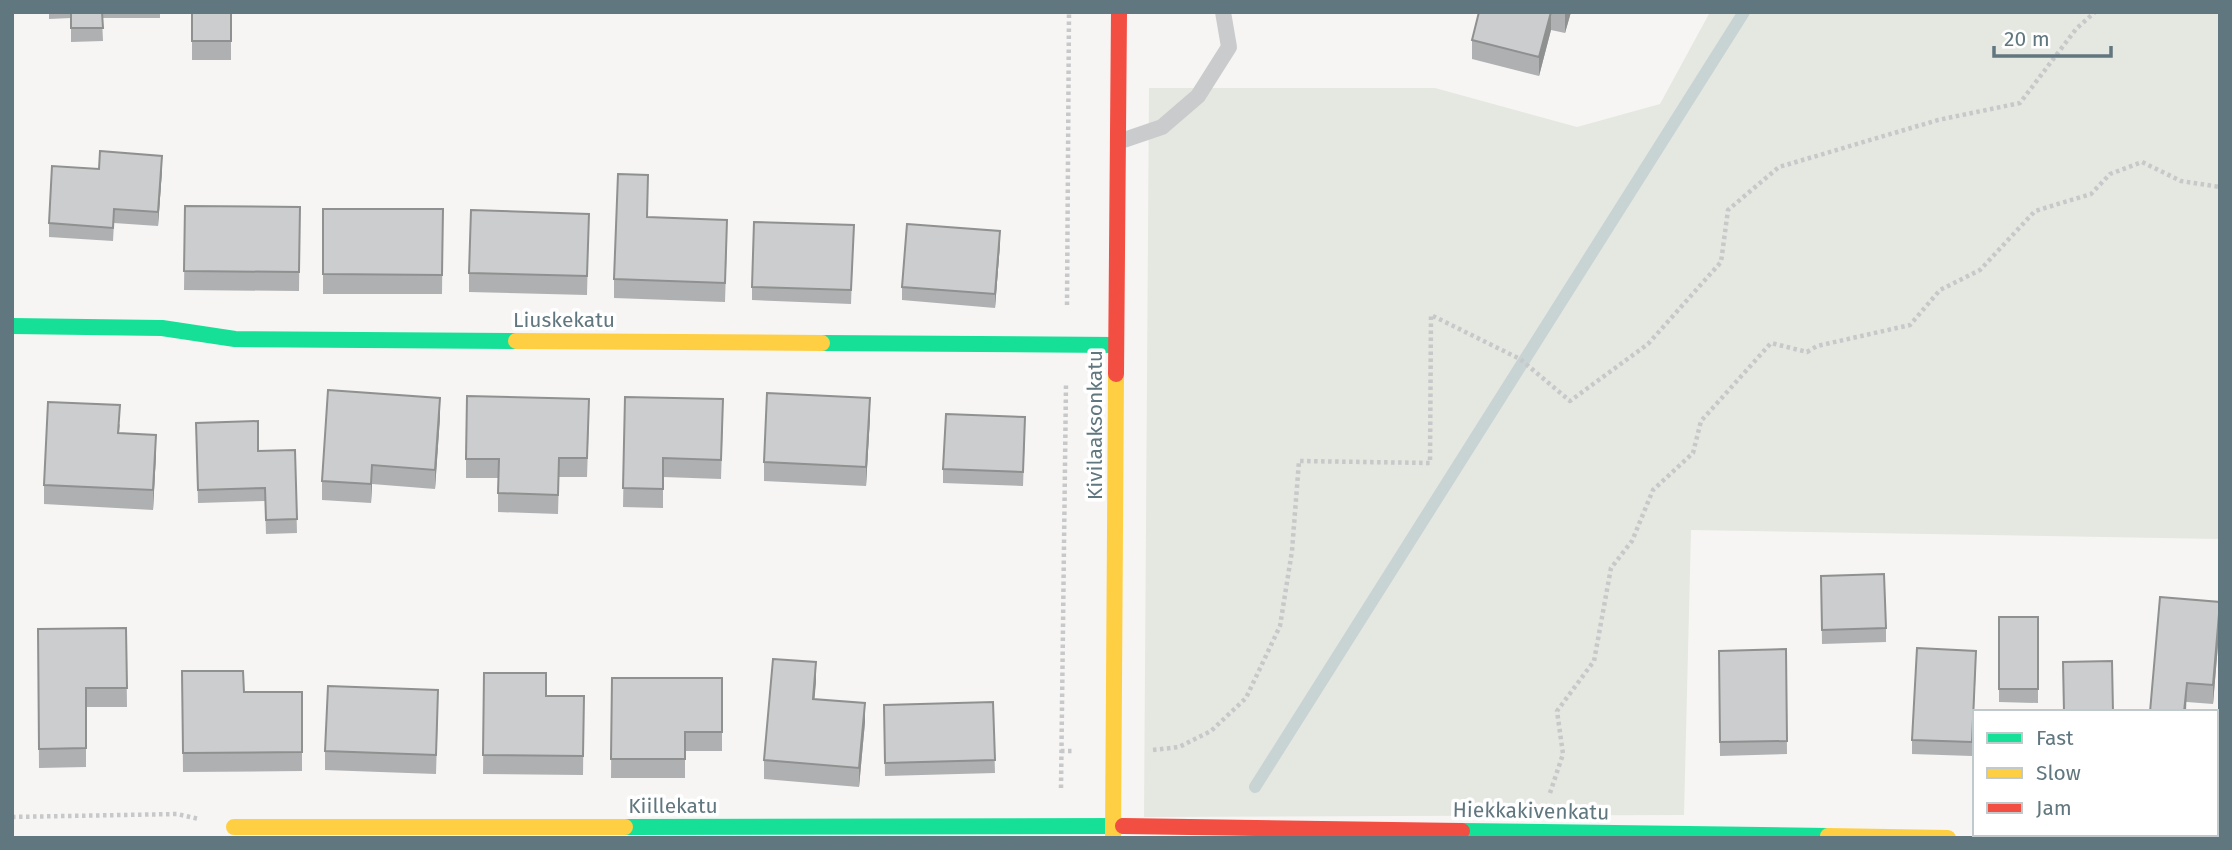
<svg xmlns="http://www.w3.org/2000/svg" width="2232" height="850" viewBox="0 0 2232 850" font-family="'Fira Sans',sans-serif">
<style>
.green{fill:#e5e7e1}
.lines{fill:none;stroke-linecap:round;stroke-linejoin:round}
.stream{stroke:#c8d3d4;stroke-width:12}
.path{stroke:#c7c8c9;stroke-width:4.5;stroke-dasharray:3.5 3.5;stroke-linecap:butt}
.lane{stroke:#cacbcc;stroke-width:16}
.fast{stroke:#16e098;stroke-width:16}
.slow{stroke:#ffcf43;stroke-width:16}
.jam{stroke:#f24e42;stroke-width:16}
.wall{fill:#afb0b1}
.shaded-wall{fill:#8f9090}
.building{fill:#cccdce;stroke:#8f9090;stroke-width:2}
.labels{text-anchor:middle;dominant-baseline:central;stroke-width:7;stroke-linejoin:round;paint-order:stroke}
.street-label{font-size:21px;fill:#61777f;stroke:#fff}
</style>
<rect width="100%" height="100%" fill="#f6f5f4"/>
<path class="green" d="M 1710,12 L 2220,12 L 2220,539 L 1691,530 L 1684,815 L 1144,817 L 1149,88 L 1435,88 L 1577,127 L 1660,104 Z"/>
<g class="lines">
<path class="stream" d="M 1255,787 L 1744,12"/>
<path class="path" d="M 1067,305 L 1069,12
M 1153,750 L 1179,747 L 1211,731 L 1246,698 L 1280,626 L 1292,551 L 1299,461 L 1430,463 L 1431,315 L 1520,359 L 1570,401 L 1648,344 L 1721,262 L 1728,210 L 1779,167 L 1938,120 L 2020,103 L 2076,29 L 2095,12
M 1061,751 L 1074,751
M 1061,788 L 1066,384
M 1550,793 L 1563,754 L 1557,711 L 1594,661 L 1611,568 L 1632,541 L 1653,490 L 1693,453 L 1701,421 L 1771,343 L 1807,352 L 1817,346 L 1910,325 L 1940,290 L 1980,270 L 2035,211 L 2091,194 L 2110,174 L 2142,162 L 2181,181 L 2220,187
M 12,817 L 177,814 L 199,819"/>
<path class="lane" d="M 1118,142 L 1162,127 L 1198,96 L 1229,47 L 1223,12"/>
<path class="fast" d="M 12,326 L 162,328 L 235,339 L 516,341
M 822,343 L 1116,345
M 625,827 L 1123,826
M 1462,831 L 1828,836"/>
<path class="slow" d="M 516,341 L 822,343
M 234,827 L 625,827
M 1828,836 L 1948,838
M 1113,838 L 1116,374"/>
<path class="jam" d="M 1116,374 L 1119,12
M 1123,826 L 1462,831"/>
</g>
<path class="wall" d="M 49,12 L 160,12 L 160,18 L 102,18 L 103,41 L 71,42 L 71,18 L 49,19 Z
M 192,12 L 231,12 L 231,60 L 192,60 Z
M 1479,12 L 1571,12 L 1565,33 L 1551,30 L 1539,76 L 1472,59 L 1472,40 Z
M 99,169 L 162,170 L 158,226 L 114,223 L 113,241 L 49,237 L 49,223 Z
M 185,206 L 300,207 L 299,291 L 184,290 Z
M 323,209 L 443,209 L 442,294 L 323,294 Z
M 589,214 L 587,295 L 469,292 L 469,273 Z
M 647,217 L 727,239 L 725,302 L 614,298 L 614,279 Z
M 854,225 L 851,304 L 752,300 L 752,287 Z
M 1000,244 L 995,308 L 902,300 L 902,287 Z
M 625,397 L 723,418 L 721,479 L 663,477 L 663,508 L 623,507 Z
M 440,417 L 435,489 L 372,484 L 371,503 L 322,500 L 322,481 Z
M 870,417 L 866,486 L 764,481 L 764,462 Z
M 589,418 L 587,477 L 559,477 L 558,514 L 498,512 L 498,478 L 466,478 L 466,459 Z
M 196,423 L 258,451 L 295,450 L 297,533 L 266,534 L 265,501 L 198,503 Z
M 120,424 L 119,433 L 156,454 L 153,510 L 44,504 L 44,485 Z
M 1025,430 L 1023,486 L 943,483 L 943,469 Z
M 1821,576 L 1886,628 L 1886,642 L 1822,644 Z
M 1999,617 L 2038,617 L 2038,703 L 1999,702 Z
M 2220,621 L 2213,704 L 2187,702 L 2150,712 Z
M 126,628 L 127,707 L 86,707 L 86,767 L 39,768 L 38,629 Z
M 1786,649 L 1787,754 L 1720,756 L 1719,651 Z
M 1976,664 L 1972,756 L 1912,754 L 1912,740 Z
M 182,671 L 244,692 L 302,692 L 302,771 L 183,772 Z
M 484,673 L 546,696 L 584,696 L 583,775 L 483,774 Z
M 612,678 L 722,678 L 722,751 L 685,751 L 685,778 L 611,778 Z
M 816,681 L 814,699 L 865,722 L 859,787 L 764,779 L 764,760 Z
M 993,702 L 995,773 L 885,776 L 884,705 Z
M 438,709 L 436,774 L 325,770 L 325,751 Z"/>
<path class="shaded-wall" d="M 1551,12 L 1551,30 L 1539,76 L 1539,57 Z
M 1566,12 L 1571,12 L 1565,33 L 1565,14 Z
M 162,156 L 162,170 L 158,226 L 158,212 Z
M 1000,231 L 1000,244 L 995,308 L 995,294 Z
M 440,398 L 440,417 L 435,489 L 435,470 Z
M 870,398 L 870,417 L 866,486 L 866,467 Z
M 156,435 L 156,454 L 153,510 L 153,490 Z
M 372,465 L 372,484 L 371,503 L 371,484 Z
M 2220,602 L 2220,621 L 2213,704 L 2213,685 Z
M 816,662 L 816,681 L 813,718 L 813,699 Z
M 2187,683 L 2186,712 L 2184,712 Z
M 865,703 L 865,722 L 859,787 L 859,768 Z"/>
<path class="building" d="M 71,12 L 102,12 L 103,28 L 71,28 Z
M 192,12 L 231,12 L 231,41 L 192,41 Z
M 1479,12 L 1551,12 L 1539,57 L 1472,40 Z
M 100,151 L 162,156 L 158,212 L 114,209 L 113,228 L 49,223 L 52,166 L 99,169 Z
M 618,174 L 648,175 L 647,217 L 727,220 L 725,283 L 614,279 Z
M 185,206 L 300,207 L 299,272 L 184,271 Z
M 323,209 L 443,209 L 442,275 L 323,274 Z
M 471,210 L 589,214 L 587,276 L 469,273 Z
M 754,222 L 854,225 L 851,290 L 752,287 Z
M 907,224 L 1000,231 L 995,294 L 902,287 Z
M 328,390 L 440,398 L 435,470 L 372,465 L 371,484 L 322,481 Z
M 767,393 L 870,398 L 866,467 L 764,462 Z
M 467,396 L 589,399 L 587,458 L 559,458 L 558,495 L 498,493 L 499,459 L 466,459 Z
M 625,397 L 723,399 L 721,460 L 663,458 L 663,489 L 623,488 Z
M 48,402 L 120,405 L 118,433 L 156,435 L 153,490 L 44,485 Z
M 946,414 L 1025,417 L 1023,472 L 943,469 Z
M 258,421 L 258,451 L 295,450 L 297,519 L 266,520 L 265,488 L 198,490 L 196,423 Z
M 1884,574 L 1886,628 L 1822,630 L 1821,576 Z
M 2160,597 L 2220,602 L 2213,685 L 2187,683 L 2184,712 L 2150,712 Z
M 1999,617 L 2038,617 L 2038,689 L 1999,689 Z
M 126,628 L 127,688 L 86,688 L 86,748 L 39,749 L 38,629 Z
M 1917,648 L 1976,651 L 1972,742 L 1912,740 Z
M 1786,649 L 1787,741 L 1720,742 L 1719,651 Z
M 773,659 L 816,662 L 813,699 L 865,703 L 859,768 L 764,760 Z
M 2112,661 L 2113,712 L 2064,712 L 2063,662 Z
M 182,671 L 243,671 L 244,692 L 302,692 L 302,752 L 183,753 Z
M 484,673 L 546,673 L 546,696 L 584,696 L 583,756 L 483,755 Z
M 612,678 L 722,678 L 722,732 L 685,732 L 685,759 L 611,759 Z
M 328,686 L 438,690 L 436,755 L 325,751 Z
M 993,702 L 995,760 L 885,763 L 884,705 Z"/>
<g class="labels">
<g class="street-label">
<text x="564" y="320">Liuskekatu</text>
<text transform="translate(1095 425) rotate(-90)">Kivilaaksonkatu</text>
<text x="673" y="806">Kiillekatu</text>
<text transform="translate(1531 811) rotate(1)">Hiekkakivenkatu</text>
</g>
</g>
<rect width="2232" height="850" fill="none" stroke="#61777f" stroke-width="28"/>
<rect x="1973" y="710" width="245" height="126" fill="#ffffff" stroke="#c0c9cc" stroke-width="2"/>
<rect x="1987" y="733" width="35" height="10" fill="#16e098" stroke="#c0c9cc" stroke-width="2"/>
<text x="2036" y="745" font-size="21" fill="#61777f">Fast</text>
<rect x="1987" y="768" width="35" height="10" fill="#ffcf43" stroke="#c0c9cc" stroke-width="2"/>
<text x="2036" y="780" font-size="21" fill="#61777f">Slow</text>
<rect x="1987" y="803" width="35" height="10" fill="#f24e42" stroke="#c0c9cc" stroke-width="2"/>
<text x="2036" y="815" font-size="21" fill="#61777f">Jam</text>
<path d="M1994 46v10h117v-10" fill="none" stroke="#61777f" stroke-width="3.5"/>
<text x="2004" y="46" font-size="21" fill="#61777f" stroke="#ffffff" stroke-width="5" paint-order="stroke">20 m</text>
</svg>
